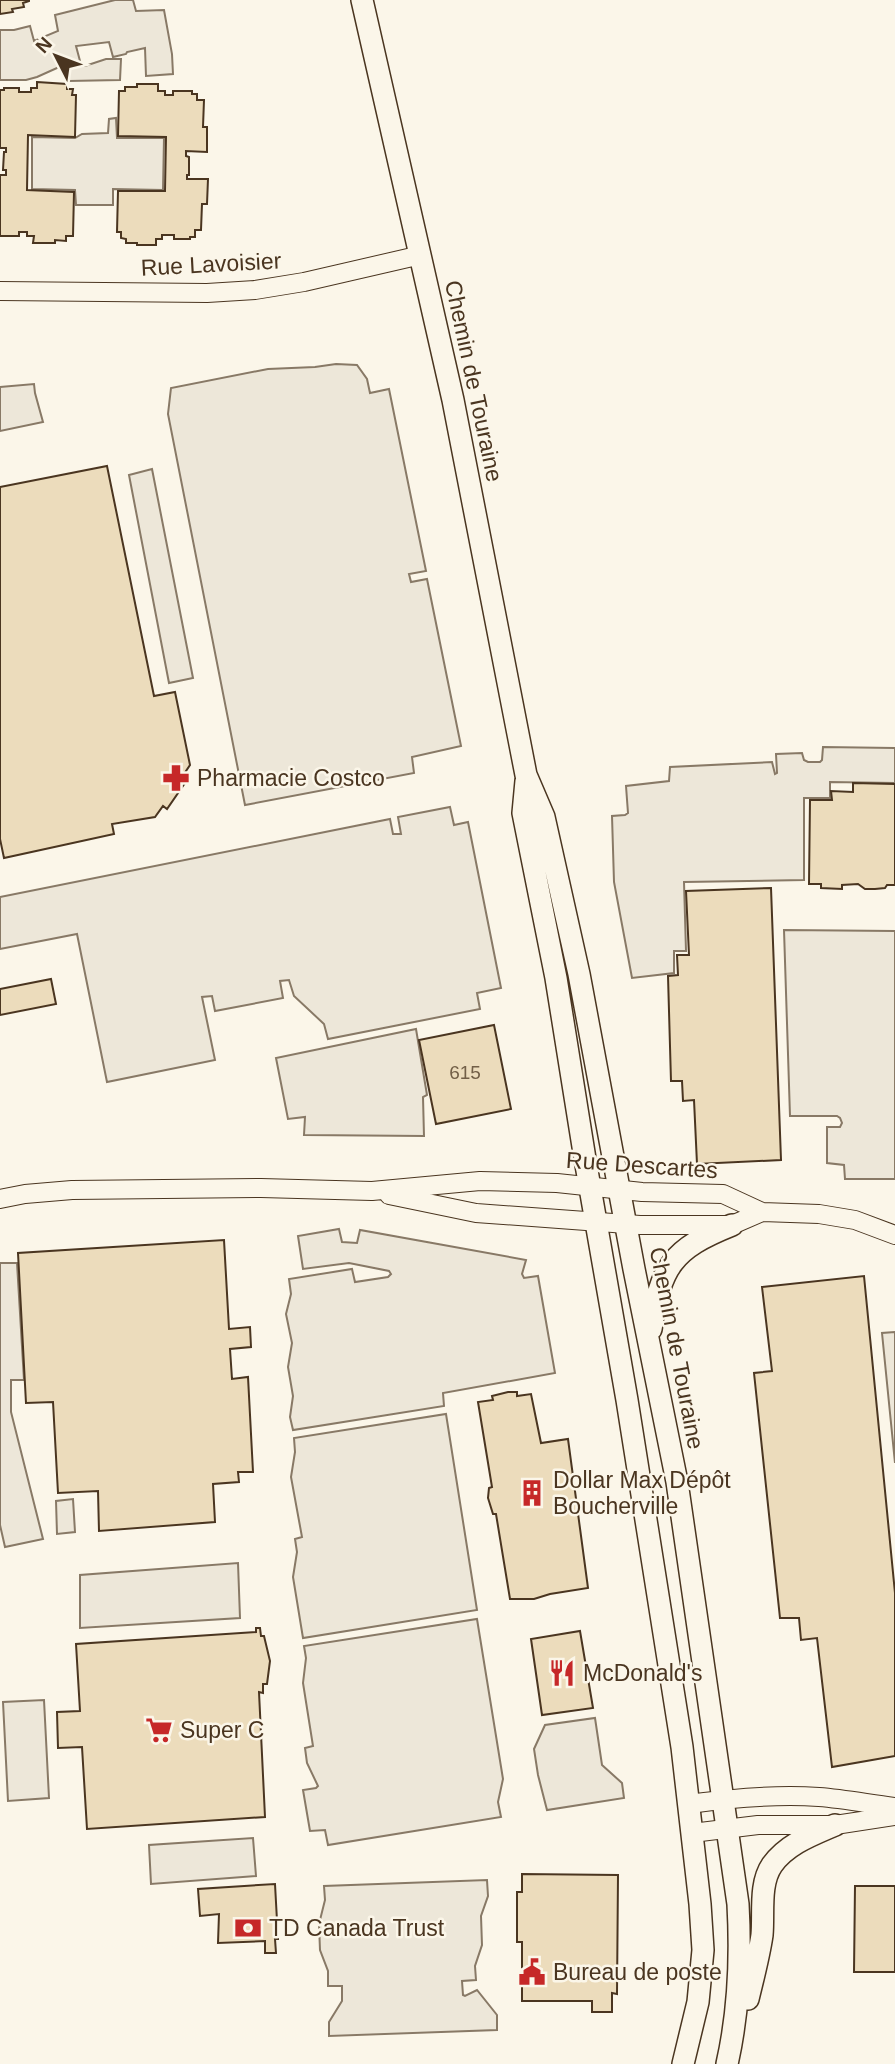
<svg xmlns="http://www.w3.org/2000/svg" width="895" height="2064" viewBox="0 0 895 2064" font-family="Arial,sans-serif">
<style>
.parking{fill:#ede7d9;stroke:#887966;stroke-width:2}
.building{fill:#ecdcbc;stroke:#4a3520;stroke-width:2}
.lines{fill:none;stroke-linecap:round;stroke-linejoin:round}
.minor-casing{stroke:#4a3520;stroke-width:20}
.tertiary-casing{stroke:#4a3520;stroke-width:24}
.minor{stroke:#fbf6e9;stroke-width:18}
.tertiary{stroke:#fbf6e9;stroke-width:21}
.labels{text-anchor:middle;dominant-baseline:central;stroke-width:5;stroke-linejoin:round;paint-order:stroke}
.number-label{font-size:19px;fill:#725f47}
.street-label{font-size:23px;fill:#4a3520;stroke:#fbf6e9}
.poi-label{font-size:23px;fill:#4a3520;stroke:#fbf6e9;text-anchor:start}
</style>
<rect width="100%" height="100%" fill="#fbf6e9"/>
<path class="parking" d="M 115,0 L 133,0 L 136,11 L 164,10 L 172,54 L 173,74 L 146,76 L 145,48 L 127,52 L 126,54 L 113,57 L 109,42 L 76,46 L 80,61 L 68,63 L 37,77 L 26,80 L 0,80 L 0,30 L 14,30 L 30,26 L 34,41 L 58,31 L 55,15 Z
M 106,59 L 121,59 L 120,80 L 69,81 L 69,66 L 85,66 Z
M 116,118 L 117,138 L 164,138 L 163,190 L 113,189 L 113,205 L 76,205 L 75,190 L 32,189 L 32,137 L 75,138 L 82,134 L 108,133 L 109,119 Z
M 336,364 L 357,365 L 367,379 L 370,393 L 389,389 L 426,571 L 409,574 L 411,582 L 427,579 L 461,746 L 412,757 L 414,773 L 245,805 L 168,414 L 171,388 L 268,369 L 315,367 Z
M 34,384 L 35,393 L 43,422 L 0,431 L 0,387 Z
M 152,469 L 193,678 L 169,683 L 129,475 Z
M 823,747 L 895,748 L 895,783 L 830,782 L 830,798 L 804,798 L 804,880 L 684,882 L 686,951 L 674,951 L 674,973 L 632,978 L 614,882 L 612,816 L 625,815 L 628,813 L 626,786 L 669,781 L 670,767 L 772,762 L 775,774 L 777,773 L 776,754 L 802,753 L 804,760 L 808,762 L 820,762 L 822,760 Z
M 450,807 L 454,825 L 468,822 L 501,988 L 477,993 L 480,1009 L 328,1039 L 324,1024 L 294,996 L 289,980 L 280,981 L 283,998 L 215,1011 L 212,996 L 202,997 L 215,1060 L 107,1082 L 77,934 L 0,949 L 0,897 L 390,819 L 393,834 L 401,834 L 398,817 Z
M 784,930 L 895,931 L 895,1179 L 845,1179 L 844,1165 L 827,1163 L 827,1127 L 840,1127 L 842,1123 L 840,1118 L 837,1116 L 790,1116 Z
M 416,1029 L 427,1095 L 423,1097 L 424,1136 L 304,1135 L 305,1117 L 288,1119 L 276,1058 Z
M 339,1229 L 342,1242 L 357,1243 L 360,1230 L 526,1260 L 522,1274 L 524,1278 L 538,1276 L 555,1373 L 443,1393 L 444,1406 L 293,1430 L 290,1417 L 293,1396 L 288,1367 L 292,1343 L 286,1314 L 291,1294 L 289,1279 L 352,1269 L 355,1282 L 388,1277 L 391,1274 L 389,1271 L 349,1263 L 303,1269 L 298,1236 Z
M 0,1263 L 17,1263 L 24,1380 L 11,1380 L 11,1412 L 43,1539 L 5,1547 L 0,1525 Z
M 895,1332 L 895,1463 L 882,1333 Z
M 446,1414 L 477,1610 L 303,1638 L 293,1577 L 297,1552 L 295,1539 L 302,1537 L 291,1477 L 295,1452 L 294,1438 Z
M 73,1499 L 75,1532 L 57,1534 L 56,1501 Z
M 238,1563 L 240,1618 L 80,1628 L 80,1575 Z
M 477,1619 L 503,1779 L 498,1802 L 501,1817 L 328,1845 L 325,1830 L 310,1831 L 303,1790 L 316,1788 L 318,1786 L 307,1763 L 305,1748 L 313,1746 L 303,1683 L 306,1658 L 304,1646 Z
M 44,1700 L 49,1798 L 8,1801 L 3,1702 Z
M 595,1718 L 602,1765 L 622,1783 L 624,1798 L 547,1810 L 538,1775 L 534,1749 L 545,1725 Z
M 253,1838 L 256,1876 L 151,1884 L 149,1845 Z
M 487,1880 L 488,1896 L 481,1916 L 482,1945 L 475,1966 L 476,1980 L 462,1981 L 463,1995 L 465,1996 L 477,1990 L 497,2015 L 497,2030 L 329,2036 L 329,2022 L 342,2001 L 342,1986 L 328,1986 L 328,1971 L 320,1950 L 319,1924 L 325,1900 L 324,1886 Z"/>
<path class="building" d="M 0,0 L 29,0 L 29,1 L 23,3 L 24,7 L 12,9 L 13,12 L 0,14 Z
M 37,82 L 67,84 L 67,89 L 73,89 L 72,95 L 76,95 L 75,137 L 28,135 L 27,190 L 74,192 L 73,236 L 66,236 L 66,241 L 55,240 L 55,243 L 33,243 L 34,236 L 27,236 L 27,232 L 19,232 L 19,236 L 0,236 L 0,175 L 6,175 L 6,170 L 3,170 L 4,152 L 6,152 L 6,148 L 0,148 L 0,90 L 4,90 L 4,88 L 19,88 L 19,92 L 31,92 L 31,88 L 37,88 Z
M 137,84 L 158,84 L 158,91 L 165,91 L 165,95 L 173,95 L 173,91 L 192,91 L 192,94 L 197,94 L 197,100 L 204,100 L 203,127 L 207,127 L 207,152 L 186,151 L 186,156 L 189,157 L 189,175 L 187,175 L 187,179 L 208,179 L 207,204 L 202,204 L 201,230 L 195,230 L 195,237 L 190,237 L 190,239 L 174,239 L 174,235 L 162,235 L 162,239 L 156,239 L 156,245 L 137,245 L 137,243 L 126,243 L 126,239 L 121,238 L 121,232 L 117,232 L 118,191 L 165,191 L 166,137 L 118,136 L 119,91 L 125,91 L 125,87 L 137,87 Z
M 107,466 L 154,696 L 175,692 L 190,765 L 182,777 L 187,780 L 167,809 L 163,806 L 155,817 L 112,824 L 114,834 L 4,858 L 0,839 L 0,487 Z
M 853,783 L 895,784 L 895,885 L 887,885 L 885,888 L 875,889 L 865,889 L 858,884 L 842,885 L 842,889 L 821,888 L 821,884 L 809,884 L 810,800 L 832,800 L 831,791 L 853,792 Z
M 771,888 L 781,1160 L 697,1164 L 694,1100 L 683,1101 L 682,1081 L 671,1081 L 668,976 L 678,975 L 677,955 L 689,955 L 686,891 Z
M 51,979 L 56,1004 L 0,1015 L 0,989 Z
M 494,1025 L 511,1109 L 436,1124 L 419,1040 Z
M 224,1240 L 229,1329 L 250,1327 L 251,1347 L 230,1349 L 232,1379 L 248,1377 L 253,1472 L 238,1472 L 239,1482 L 213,1484 L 215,1522 L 99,1531 L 98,1491 L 58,1493 L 53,1402 L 26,1403 L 18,1253 Z
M 864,1276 L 895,1593 L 895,1756 L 832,1767 L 817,1638 L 801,1640 L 799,1618 L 780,1618 L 754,1373 L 772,1371 L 762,1287 Z
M 508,1392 L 517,1392 L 517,1396 L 531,1394 L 541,1443 L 568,1439 L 588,1588 L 550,1594 L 534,1599 L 510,1599 L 496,1514 L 493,1514 L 488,1498 L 489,1488 L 492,1487 L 478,1402 L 493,1400 L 492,1396 Z
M 256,1628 L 260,1628 L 261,1636 L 264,1636 L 270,1661 L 267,1684 L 263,1684 L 263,1693 L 259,1692 L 265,1817 L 87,1829 L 82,1747 L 58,1748 L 57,1712 L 80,1711 L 76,1644 L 256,1632 Z
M 580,1631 L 593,1708 L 542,1715 L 531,1639 Z
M 522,1874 L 618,1875 L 617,1994 L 612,1993 L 612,2012 L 592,2012 L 592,2001 L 522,2001 L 522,1942 L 517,1942 L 517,1892 L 522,1892 Z
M 275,1884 L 278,1939 L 275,1939 L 276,1953 L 265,1953 L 265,1941 L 218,1943 L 219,1914 L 200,1916 L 198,1889 Z
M 855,1886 L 895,1886 L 895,1972 L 854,1972 Z"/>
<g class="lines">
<defs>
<path id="minor" d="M 0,291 L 207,293 L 255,290 L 304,282 L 421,255
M 389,1195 L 476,1213 L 640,1225 L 732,1225 L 762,1212 L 819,1214 L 855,1220 L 895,1235
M 0,1199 L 25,1194 L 72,1190 L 261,1188 L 372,1191 L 480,1181 L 557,1183 L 642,1192 L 723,1194 L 762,1212
M 689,1804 C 732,1798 776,1794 819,1797 C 845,1799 870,1804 895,1807
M 692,1833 L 758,1825 L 835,1825 L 895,1816"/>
<path id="tertiary" d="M 362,0 L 453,400 L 526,775 L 544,817 L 579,974 L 634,1269 L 677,1482 L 738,1904 C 741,1958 739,2011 727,2064
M 526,781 L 523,813 L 556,978 L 585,1159 L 627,1400 L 682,1747 L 700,1904 L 703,1950 L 698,2002 L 683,2064
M 651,1329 C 661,1266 672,1249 732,1225
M 748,1999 C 753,1978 759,1956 762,1935 C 764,1913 759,1884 772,1865 C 787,1844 812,1835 835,1825"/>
</defs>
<use href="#minor" class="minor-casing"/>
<use href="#tertiary" class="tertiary-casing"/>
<use href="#minor" class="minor"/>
<use href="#tertiary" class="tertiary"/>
</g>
<defs>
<symbol id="pharmacy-bare" viewBox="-9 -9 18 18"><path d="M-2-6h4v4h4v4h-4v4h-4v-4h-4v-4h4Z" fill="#c62828" stroke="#fbf6e9" stroke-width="2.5" paint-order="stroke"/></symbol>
<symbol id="building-bare" viewBox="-9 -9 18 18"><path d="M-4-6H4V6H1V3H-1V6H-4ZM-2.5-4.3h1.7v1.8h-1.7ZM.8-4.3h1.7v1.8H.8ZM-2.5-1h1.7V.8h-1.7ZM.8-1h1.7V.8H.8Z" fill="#c62828" stroke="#fbf6e9" stroke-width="2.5" paint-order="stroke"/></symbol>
<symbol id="restaurant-bare" viewBox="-9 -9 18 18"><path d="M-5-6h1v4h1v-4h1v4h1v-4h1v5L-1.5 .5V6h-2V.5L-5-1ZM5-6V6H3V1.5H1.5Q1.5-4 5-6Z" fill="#c62828" stroke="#fbf6e9" stroke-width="2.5" paint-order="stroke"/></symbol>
<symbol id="supermarket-bare" viewBox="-9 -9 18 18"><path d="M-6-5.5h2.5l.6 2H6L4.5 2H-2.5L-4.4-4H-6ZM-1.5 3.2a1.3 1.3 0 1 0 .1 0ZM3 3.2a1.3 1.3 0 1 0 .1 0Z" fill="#c62828" stroke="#fbf6e9" stroke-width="2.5" paint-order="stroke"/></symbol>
<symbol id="bank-bare" viewBox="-9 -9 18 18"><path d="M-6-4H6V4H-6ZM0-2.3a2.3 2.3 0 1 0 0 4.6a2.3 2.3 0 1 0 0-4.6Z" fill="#c62828" stroke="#fbf6e9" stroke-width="2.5" paint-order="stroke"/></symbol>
<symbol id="civic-bare" viewBox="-9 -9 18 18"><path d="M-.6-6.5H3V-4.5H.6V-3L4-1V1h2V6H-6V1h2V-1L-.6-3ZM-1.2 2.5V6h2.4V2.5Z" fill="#c62828" stroke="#fbf6e9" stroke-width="2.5" paint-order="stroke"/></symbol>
</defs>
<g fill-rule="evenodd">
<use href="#pharmacy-bare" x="157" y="759" width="38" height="38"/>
<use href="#building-bare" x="513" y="1474" width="38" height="38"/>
<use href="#restaurant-bare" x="543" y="1654" width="38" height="38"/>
<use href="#supermarket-bare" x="140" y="1711" width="38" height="38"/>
<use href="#bank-bare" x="229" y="1909" width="38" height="38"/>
<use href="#civic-bare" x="513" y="1953" width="38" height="38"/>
</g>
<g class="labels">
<g class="number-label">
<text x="465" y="1072">615</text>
</g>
<g class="street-label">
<text transform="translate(211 264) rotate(-3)">Rue Lavoisier</text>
<text transform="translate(474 381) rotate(78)">Chemin de Touraine</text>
<text transform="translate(642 1165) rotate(4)">Rue Descartes</text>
<text transform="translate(677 1348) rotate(79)">Chemin de Touraine</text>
</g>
<g class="poi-label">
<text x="197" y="778">Pharmacie Costco</text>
<text x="553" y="1480">Dollar Max Dépôt<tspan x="553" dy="26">Boucherville</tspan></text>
<text x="583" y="1673">McDonald's</text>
<text x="180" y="1730">Super C</text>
<text x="269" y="1928">TD Canada Trust</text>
<text x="553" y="1972">Bureau de poste</text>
</g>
</g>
<g transform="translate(56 56) rotate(312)" stroke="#fbf6e9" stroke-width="5" paint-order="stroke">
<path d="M0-5L12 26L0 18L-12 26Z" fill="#4a3520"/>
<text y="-10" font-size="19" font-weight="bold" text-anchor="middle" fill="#4a3520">N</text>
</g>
</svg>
